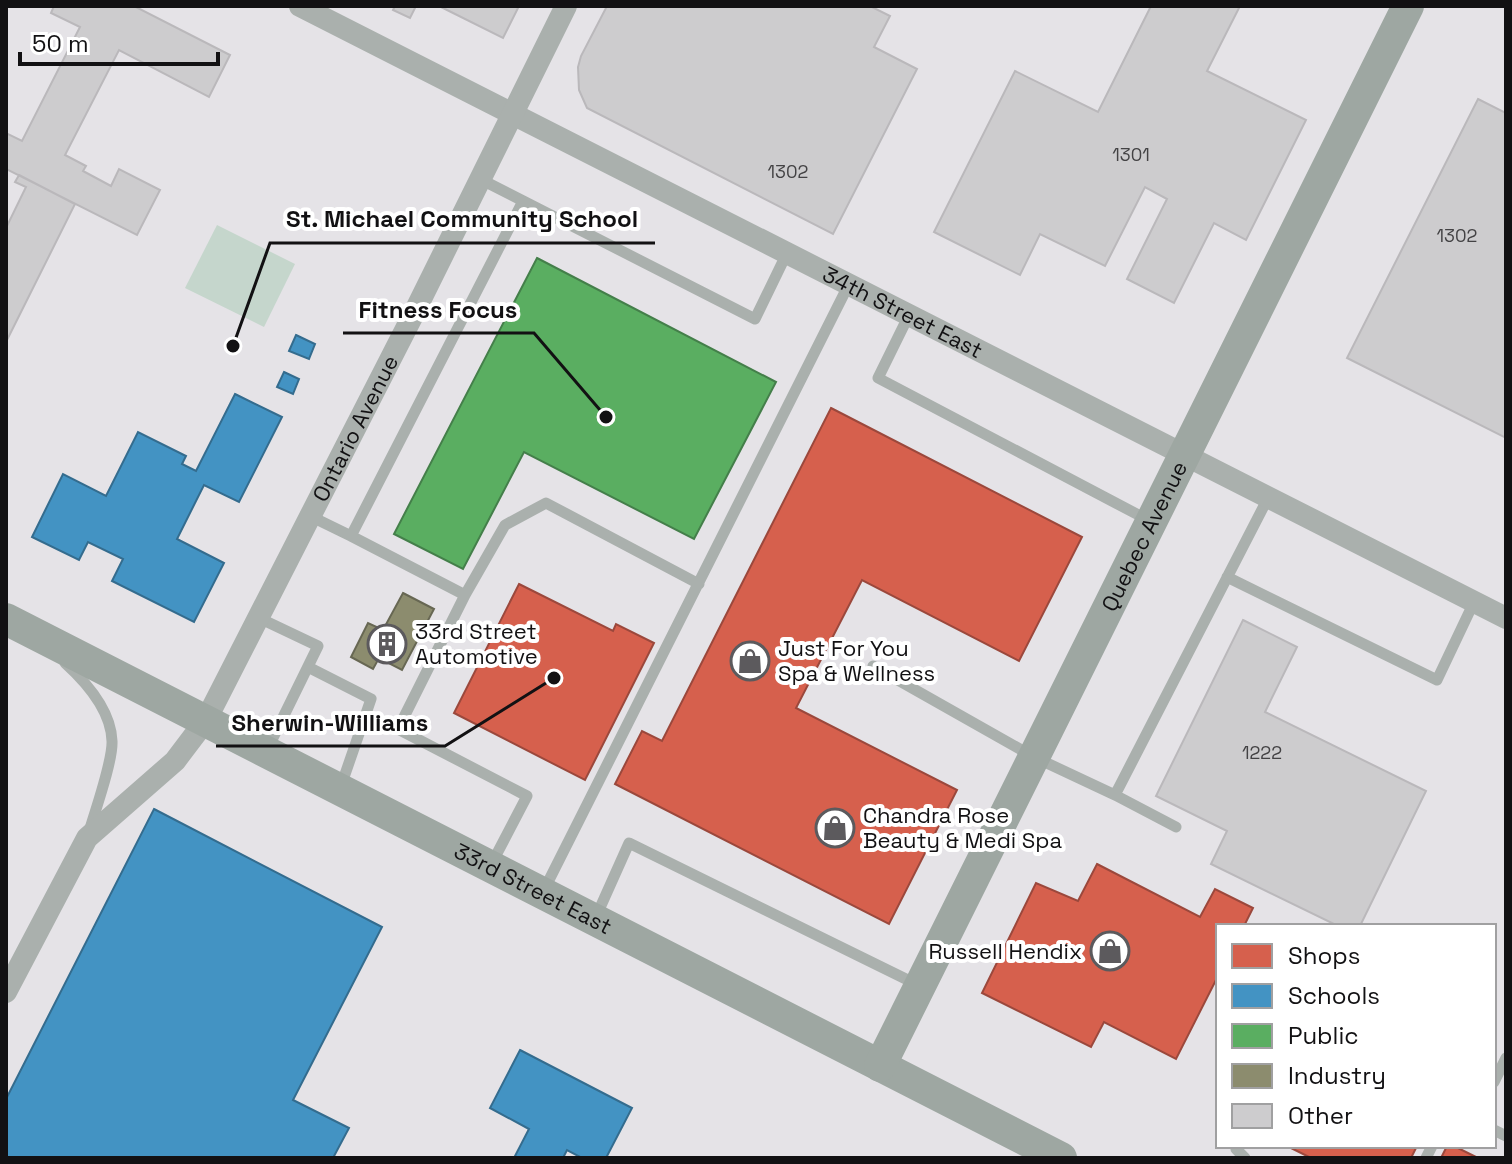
<svg xmlns="http://www.w3.org/2000/svg" width="1512" height="1164" viewBox="0 0 1512 1164" font-family="'Space Grotesk',sans-serif">
<style>
.green{fill:#c5d6cc}
.shops{fill:#d6604d;stroke:#9b483c;stroke-width:2}
.schools{fill:#4393c3;stroke:#346c8e;stroke-width:2}
.public{fill:#5aae61;stroke:#447f4a;stroke-width:2}
.industry{fill:#8c8c6e;stroke:#676753;stroke-width:2}
.building{fill:#cdccce;stroke:#bab8bb;stroke-width:2}
.lines{fill:none;stroke-linecap:round;stroke-linejoin:round}
.lane{stroke:#aab0ad;stroke-width:11}
.street{stroke:#aab0ad;stroke-width:22}
.secondary{stroke:#9ea7a2;stroke-width:32}
.labels{text-anchor:middle;dominant-baseline:central;stroke-width:8;stroke-linejoin:round;paint-order:stroke}
.number-label{font-size:18px;fill:#434244}
.street-label{font-size:22px;fill:#121113;stroke:#fff}
.poi-label{font-size:22px;fill:#121113;stroke:#fff;text-anchor:start}
.leader{fill:none;stroke:#121113;stroke-width:3}
.callout-dot{fill:#121113;stroke:#fff;stroke-width:3}
.callout-label{font-size:24px;text-anchor:middle;font-weight:bold;fill:#121113;stroke:#fff;stroke-width:8;stroke-linejoin:round;paint-order:stroke}
</style>
<rect width="100%" height="100%" fill="#e5e3e7"/>
<path class="green" d="M 217,225 L 295,264 L 264,327 L 185,288 Z"/>
<path class="shops" d="M 831,408 L 1082,537 L 1019,661 L 862,580 L 796,708 L 957,790 L 889,924 L 615,784 L 642,731 L 662,741 Z
M 519,584 L 613,631 L 616,624 L 654,643 L 585,780 L 454,713 Z
M 1097,864 L 1200,917 L 1215,889 L 1253,908 L 1244,926 L 1218,926 L 1218,976 L 1176,1059 L 1104,1022 L 1091,1047 L 982,993 L 1036,883 L 1078,901 Z
M 1287,1146 L 1417,1146 L 1411,1158 L 1311,1158 Z
M 1447,1146 L 1454,1146 L 1478,1158 L 1441,1158 Z"/>
<path class="schools" d="M 296,335 L 315,344 L 309,359 L 289,351 Z
M 284,372 L 299,379 L 293,394 L 277,387 Z
M 235,394 L 282,417 L 239,502 L 204,485 L 177,539 L 224,563 L 194,622 L 112,581 L 123,559 L 88,542 L 79,560 L 32,537 L 63,474 L 106,496 L 138,432 L 186,456 L 182,464 L 196,471 Z
M 154,809 L 382,927 L 293,1100 L 349,1128 L 333,1158 L 6,1158 L 6,1099 Z
M 520,1050 L 632,1108 L 606,1158 L 582,1158 L 567,1150 L 563,1158 L 514,1158 L 529,1129 L 490,1108 Z"/>
<path class="public" d="M 537,258 L 776,382 L 694,539 L 524,452 L 463,569 L 394,534 Z"/>
<path class="industry" d="M 403,593 L 434,609 L 402,670 L 379,658 L 373,669 L 351,657 L 368,623 L 383,630 Z"/>
<path class="building" d="M 54,6 L 134,6 L 230,55 L 209,97 L 119,50 L 65,155 L 86,166 L 83,171 L 111,186 L 119,169 L 160,190 L 137,235 L 6,169 L 6,133 L 22,141 L 80,27 L 51,13 Z
M 395,6 L 416,6 L 410,18 L 393,10 Z
M 439,6 L 519,6 L 503,38 Z
M 607,6 L 870,6 L 890,16 L 874,47 L 917,69 L 833,234 L 587,108 L 579,90 L 578,67 L 581,56 Z
M 1151,6 L 1240,6 L 1207,71 L 1306,120 L 1246,240 L 1214,223 L 1174,303 L 1127,279 L 1167,199 L 1145,187 L 1105,266 L 1040,234 L 1020,275 L 934,232 L 1015,71 L 1098,112 Z
M 1478,99 L 1506,113 L 1506,438 L 1347,358 Z
M 19,175 L 75,204 L 6,342 L 6,228 L 26,187 L 15,182 Z
M 1243,620 L 1297,647 L 1265,712 L 1426,791 L 1360,926 L 1338,926 L 1211,864 L 1227,831 L 1156,796 Z"/>
<g class="lines">
<path class="lane" d="M 480,179 L 755,319 L 787,253
M 909,315 L 878,378 L 1148,520
M 310,516 L 351,536 L 523,201
M 351,536 L 465,595 L 505,525 L 546,503 L 699,584
M 1227,577 L 1437,680 L 1474,602
M 465,595 L 398,729 L 527,796 L 492,863
M 259,618 L 318,646 L 268,748
M 65,663 C 87,683 111,711 112,741 C 113,761 95,811 89,832
M 873,666 L 1034,757 L 1115,795 L 1268,498
M 308,667 L 371,699 L 341,786
M 1115,795 L 1176,827
M 543,892 L 849,284
M 595,919 L 629,843 L 916,984
M 1494,1082 L 1506,1058
M 1494,1130 L 1506,1136
M 1237,1146 L 1236,1149 L 1245,1158
M 1426,1158 L 1432,1146"/>
<g class="street">
<path id="s1" d="M 300,6 L 1506,618"/>
<path id="s2" d="M 6,992 L 87,838 L 175,761 L 206,720 L 413,315 L 566,6"/>
</g>
<g class="secondary">
<path id="s3" d="M 6,619 L 1061,1158"/>
<path id="s4" d="M 880,1066 L 1408,6"/>
</g>
</g>
<defs>
<symbol id="building-ring" viewBox="-11 -11 22 22"><circle r="9.5" fill="#fff" stroke="#5c5a5d" stroke-width="1.5"/><path d="M-4-6H4V6H1V3H-1V6H-4ZM-2.5-4.3h1.7v1.8h-1.7ZM.8-4.3h1.7v1.8H.8ZM-2.5-1h1.7V.8h-1.7ZM.8-1h1.7V.8H.8Z" fill="#5c5a5d"/></symbol>
<symbol id="shop-ring" viewBox="-11 -11 22 22"><circle r="9.5" fill="#fff" stroke="#5c5a5d" stroke-width="1.5"/><path d="M-5-2.5h2.3a2.7 3.5 0 0 1 5.4 0H5L5.5 6h-11ZM-1.5-2.5h3a1.5 2.3 0 0 0-3 0Z" fill="#5c5a5d"/></symbol>
</defs>
<g fill-rule="evenodd">
<use href="#building-ring" x="365" y="622" width="44" height="44"/>
<use href="#shop-ring" x="728" y="639" width="44" height="44"/>
<use href="#shop-ring" x="813" y="806" width="44" height="44"/>
<use href="#shop-ring" x="1088" y="929" width="44" height="44"/>
</g>
<g class="labels">
<g class="number-label">
<text x="1131" y="154">1301</text>
<text x="788" y="171">1302</text>
<text x="1457" y="235">1302</text>
<text x="1262" y="752">1222</text>
</g>
<g class="street-label">
<text stroke="none"><textPath href="#s1" startOffset="676">34th Street East</textPath></text>
<text stroke="none"><textPath href="#s2" startOffset="670">Ontario Avenue</textPath></text>
<text stroke="none"><textPath href="#s4" startOffset="592">Quebec Avenue</textPath></text>
<text stroke="none"><textPath href="#s3" startOffset="592">33rd Street East</textPath></text>
</g>
<g class="poi-label">
<text x="415" y="631">33rd Street<tspan x="415" dy="25">Automotive</tspan></text>
<text x="778" y="648">Just For You<tspan x="778" dy="25">Spa &amp; Wellness</tspan></text>
<text x="863" y="815">Chandra Rose<tspan x="863" dy="25">Beauty &amp; Medi Spa</tspan></text>
<text x="1082" y="951" text-anchor="end">Russell Hendix</text>
</g>
</g>
<path class="leader" d="M233 346L270 243H655M606 417L534 333H343M554 678L445 746H216"/>
<g class="callout-dot">
<circle cx="233" cy="346" r="8"/>
<circle cx="606" cy="417" r="8"/>
<circle cx="554" cy="678" r="8"/>
</g>
<g class="callout-label">
<text x="462" y="227">St. Michael Community School</text>
<text x="438" y="318">Fitness Focus</text>
<text x="330" y="731">Sherwin-Williams</text>
</g>
<rect width="1512" height="1164" fill="none" stroke="#121113" stroke-width="16"/>
<rect x="1216" y="924" width="280" height="224" fill="#ffffff" stroke="#a0a0a1" stroke-width="2"/>
<rect x="1232" y="944" width="40" height="24" fill="#d6604d" stroke="#a0a0a1" stroke-width="2"/>
<text x="1288" y="964" font-size="24" fill="#121113">Shops</text>
<rect x="1232" y="984" width="40" height="24" fill="#4393c3" stroke="#a0a0a1" stroke-width="2"/>
<text x="1288" y="1004" font-size="24" fill="#121113">Schools</text>
<rect x="1232" y="1024" width="40" height="24" fill="#5aae61" stroke="#a0a0a1" stroke-width="2"/>
<text x="1288" y="1044" font-size="24" fill="#121113">Public</text>
<rect x="1232" y="1064" width="40" height="24" fill="#8c8c6e" stroke="#a0a0a1" stroke-width="2"/>
<text x="1288" y="1084" font-size="24" fill="#121113">Industry</text>
<rect x="1232" y="1104" width="40" height="24" fill="#cdccce" stroke="#a0a0a1" stroke-width="2"/>
<text x="1288" y="1124" font-size="24" fill="#121113">Other</text>
<path d="M20 52v12h198v-12" fill="none" stroke="#121113" stroke-width="4"/>
<text x="32" y="52" font-size="24" fill="#121113" stroke="#ffffff" stroke-width="6" paint-order="stroke">50 m</text>
</svg>
